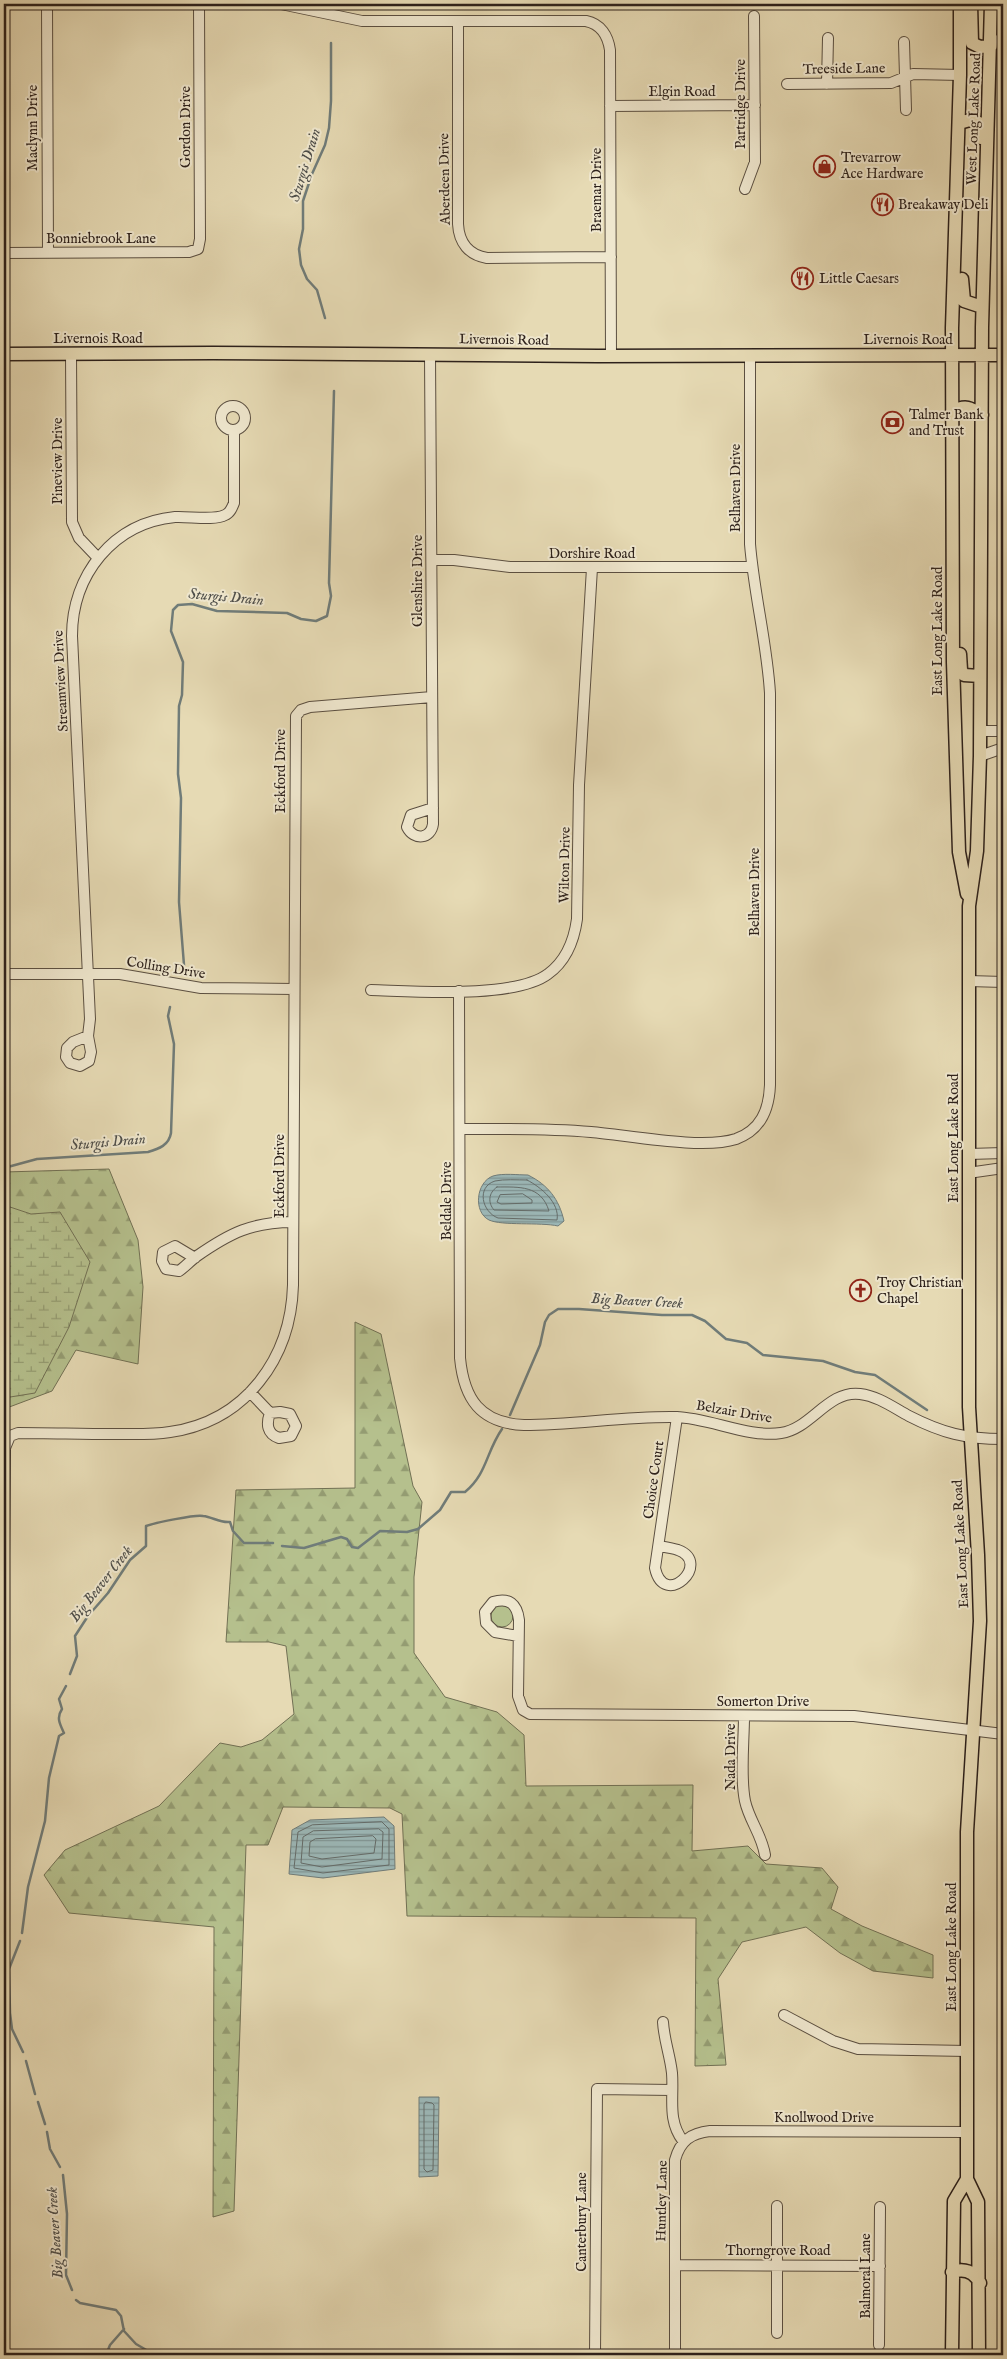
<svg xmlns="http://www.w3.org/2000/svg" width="1007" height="2359" viewBox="0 0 1007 2359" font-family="'IM FELL English',serif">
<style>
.grass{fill:#b5c08d;stroke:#717054}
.forest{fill:url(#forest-firs);stroke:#717054}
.wetland{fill:url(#wetland-marsh);stroke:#717054}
.water{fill:url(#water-rules);stroke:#707c79}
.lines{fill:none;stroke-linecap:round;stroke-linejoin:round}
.shore{stroke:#646c6a;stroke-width:1}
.stream{stroke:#707c79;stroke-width:2.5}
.minor-casing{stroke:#5b4f41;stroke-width:12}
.major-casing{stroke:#2d211b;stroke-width:15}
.minor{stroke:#efe7ce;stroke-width:10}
.major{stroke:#e6dab4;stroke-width:12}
.labels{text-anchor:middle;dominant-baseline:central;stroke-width:4;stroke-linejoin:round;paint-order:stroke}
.street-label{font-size:14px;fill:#2d211b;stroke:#efe7ce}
.poi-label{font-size:14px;fill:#2d211b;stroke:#efe7ce;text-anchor:start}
.water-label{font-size:15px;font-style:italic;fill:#4e4e4a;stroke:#efe7ce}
</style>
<defs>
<pattern id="forest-firs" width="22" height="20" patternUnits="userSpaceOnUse" patternTransform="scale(1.25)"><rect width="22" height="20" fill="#b5c08d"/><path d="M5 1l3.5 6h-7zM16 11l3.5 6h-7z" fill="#949c72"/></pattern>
<pattern id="wetland-marsh" width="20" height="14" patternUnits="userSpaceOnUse" patternTransform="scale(1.25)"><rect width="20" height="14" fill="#b5c08d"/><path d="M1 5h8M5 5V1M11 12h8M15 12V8" fill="none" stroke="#949c72"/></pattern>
<pattern id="water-rules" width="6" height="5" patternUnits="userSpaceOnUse" patternTransform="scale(1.25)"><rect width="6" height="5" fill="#9cb8b8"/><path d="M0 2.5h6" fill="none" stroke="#809595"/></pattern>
</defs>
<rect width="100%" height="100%" fill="#e6dab4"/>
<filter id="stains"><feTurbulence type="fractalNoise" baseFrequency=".004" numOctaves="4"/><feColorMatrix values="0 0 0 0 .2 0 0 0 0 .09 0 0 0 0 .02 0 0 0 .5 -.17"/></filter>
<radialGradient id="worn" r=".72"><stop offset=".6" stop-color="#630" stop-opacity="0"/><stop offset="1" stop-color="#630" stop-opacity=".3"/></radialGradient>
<path class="grass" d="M491 1616a11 11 0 1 1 22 0a11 11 0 1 1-22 0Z"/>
<path class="forest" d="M 109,1169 L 138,1240 L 143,1287 L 138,1364 L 76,1350 L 52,1391 L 4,1409 L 4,1172 Z
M 355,1322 L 381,1334 L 413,1486 L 422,1502 L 414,1577 L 414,1653 L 445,1697 L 497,1712 L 524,1735 L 526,1786 L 693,1785 L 692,1851 L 748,1846 L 766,1864 L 822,1868 L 838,1887 L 831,1909 L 862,1926 L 933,1955 L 933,1978 L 873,1971 L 840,1953 L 806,1927 L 742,1942 L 718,1979 L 726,2065 L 695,2066 L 696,1918 L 407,1916 L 402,1814 L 390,1808 L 283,1807 L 268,1845 L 246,1845 L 234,2211 L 213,2217 L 214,1927 L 69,1913 L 44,1875 L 65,1850 L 159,1806 L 220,1743 L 241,1747 L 262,1740 L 294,1714 L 286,1646 L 269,1642 L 226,1642 L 236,1490 L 355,1488 Z"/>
<path class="wetland" d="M 4,1205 L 31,1214 L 60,1212 L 90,1262 L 69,1327 L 35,1393 L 4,1398 Z"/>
<path class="water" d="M 528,1175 C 548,1185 559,1199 564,1221 L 558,1226 C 540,1222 502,1226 489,1220 C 473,1212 476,1182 493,1176 C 503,1173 518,1175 528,1175 Z
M 384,1817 L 394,1826 L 395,1869 L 323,1878 L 289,1874 L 292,1830 L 310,1820 Z
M 419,2097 L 439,2097 L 438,2176 L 419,2177 Z"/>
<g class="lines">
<path class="shore" d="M 527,1180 C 541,1187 560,1203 557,1220 L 498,1218 C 482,1212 476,1187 495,1181 C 504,1179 517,1180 527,1180 Z
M 497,1187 C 519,1187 541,1185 549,1211 L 494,1210 C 488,1203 488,1193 497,1187 Z
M 523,1194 L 532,1200 L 532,1203 L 501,1204 L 497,1202 L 500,1195 Z
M 382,1822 L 389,1829 L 389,1865 L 323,1873 L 294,1868 L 298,1832 L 312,1825 Z
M 379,1829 L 383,1832 L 382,1859 L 322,1867 L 301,1863 L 303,1837 L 313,1831 Z
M 373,1836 L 376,1839 L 374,1853 L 322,1859 L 309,1856 L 310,1842 L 315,1839 Z
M 426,2102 L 432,2103 L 434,2105 L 433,2170 L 427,2172 L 424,2169 L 424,2105 Z"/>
<path class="stream" d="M 325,318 L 317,290 L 307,279 L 301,265 L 299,249 L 303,229 L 303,201 L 312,174 L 325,145 L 329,128 L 331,101 L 331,43
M 182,974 L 184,965 L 179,902 L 181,798 L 178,774 L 179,706 L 182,695 L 183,662 L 171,631 L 173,610 L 178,605 L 192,604 L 217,611 L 287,613 L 301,619 L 316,621 L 327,616 L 331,596 L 329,583 L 334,391
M 4,1168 L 37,1159 L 148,1152 C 159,1149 169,1145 171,1133 L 174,1044 L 168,1016 L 170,1007
M 4,1218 L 8,1198 L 9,1166
M 4,1234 L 9,1263
M 510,1415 L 540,1345 L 545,1322 L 549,1315 L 558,1309 L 579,1309 L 662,1315 L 692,1315 L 705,1321 L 726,1339 L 747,1343 L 763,1355 L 823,1361 L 855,1372 L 875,1375 L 927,1410
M 282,1546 L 304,1548 L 341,1537 L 347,1539 L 352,1547 L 358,1548 L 380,1531 L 407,1532 L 418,1529 L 440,1510 L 451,1492 L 465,1492 C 487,1474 486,1452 502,1429
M 70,1674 L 77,1656 L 75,1636 L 88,1616 L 108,1593 L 130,1560 L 146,1546 L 146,1526 C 154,1523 197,1514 203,1516 C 213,1517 219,1523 230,1522 L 233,1531 L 244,1543 L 273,1543
M 22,1933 L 28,1887 L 45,1821 L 49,1778 L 59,1736 L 64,1733 C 60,1724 56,1718 62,1709 L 59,1699 L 66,1686
M 20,1941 L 9,1969 L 10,2013 L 12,2029 L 23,2052
M 26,2061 L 35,2094
M 38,2102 L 45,2124
M 47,2132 L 50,2149 L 60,2167
M 63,2175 L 67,2214 L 66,2275 L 72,2290
M 76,2300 L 80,2303 L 116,2310 L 121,2316 L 124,2331 L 136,2344 L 155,2355
M 106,2355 L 110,2345 L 124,2329"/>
<defs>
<path id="minor" d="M 47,4 L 48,253
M 281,4 L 362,21 L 586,21 C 601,24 608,36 610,50 L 611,356
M 458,21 L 458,224 C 459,243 469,255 487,258 L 611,257
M 991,40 L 1003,41
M 904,42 L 906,110
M 787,84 L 891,83 L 913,74 L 960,75
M 827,84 L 828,38
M 610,106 L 755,105
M 745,189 L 755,162 L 754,16
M 4,253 L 189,252 L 198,249 L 200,239 L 199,4
M 71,354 L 72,522 L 79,538 L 98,558
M 430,355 L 433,824 C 431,839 414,841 407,827 L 411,815 L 433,808
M221 418a12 12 0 1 1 24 0a12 12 0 1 1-24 0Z
M 432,560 L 454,560 L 510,567 L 752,567
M 980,731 L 1003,731
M 980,756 L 1003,748
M 4,974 L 120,974 L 201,988 L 294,989
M 969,981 L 1003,982
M 371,990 C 412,991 515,999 548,974 C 566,961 574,941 577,919 L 579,785 L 592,568
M 459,991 L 460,1358 C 464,1399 480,1423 524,1425 C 575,1425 625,1416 676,1417 C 710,1418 748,1438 781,1433 C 811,1429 828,1390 860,1394 C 878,1396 894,1408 909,1416 C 942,1433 966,1439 1003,1439
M 88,1036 L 91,1052 L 89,1061 L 80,1066 L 70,1063 L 66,1057 L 67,1048 L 73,1042 L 88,1036 L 90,1019 L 72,636 C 72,575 113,523 175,517 C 188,516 214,521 225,515 C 230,513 232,508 234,503 L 234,430
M 461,1129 C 504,1129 547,1128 591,1132 C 628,1135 702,1150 736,1139 C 761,1130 769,1110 770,1085 L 770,693 C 767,643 754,594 750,544 L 750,355
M 969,1154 L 1003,1153
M 968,1173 L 1003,1168
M 195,1258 L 175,1246 L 163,1252 L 162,1261 L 166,1269 L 179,1271 C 185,1267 190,1261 197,1256 C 230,1233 252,1222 293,1222
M 250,1392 L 270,1413 C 266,1424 267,1434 279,1438 L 291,1436 L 296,1426 L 290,1414 L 280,1412 L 270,1413
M 659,1546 C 665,1547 672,1548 678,1550 C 713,1563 664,1610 655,1568 L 677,1417
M 4,1556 L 5,1448 L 10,1436 L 18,1433 C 50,1433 81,1434 113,1434 C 132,1434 151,1435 170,1432 C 246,1421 291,1358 293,1285 L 296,716 L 301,710 L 310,707 L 432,697
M 518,1636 L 495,1632 L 486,1623 L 485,1612 L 493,1602 C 509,1597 517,1604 519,1620 L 518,1696 L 523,1710 L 530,1714 L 854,1716 L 1003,1734
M 744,1716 C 744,1742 740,1776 745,1801 C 749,1820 762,1835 765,1855
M 784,2015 L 833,2041 L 858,2049 L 967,2051
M 663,2022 C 664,2040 670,2055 672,2073 C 674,2098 667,2120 683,2141
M 675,2265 L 880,2266
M 777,2333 L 777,2206
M 879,2345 L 880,2207
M 595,2355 L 597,2089 L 672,2090
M 675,2355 L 675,2160 C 680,2141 691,2133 710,2131 L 967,2132"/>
<path id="major" d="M 960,4 L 960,75 L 952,328 L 953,662 L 959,852 L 967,894
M 971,4 L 972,43 L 980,47 L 991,46
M 959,123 L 970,120 L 979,123 L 981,138
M 962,279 L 964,301 L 982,307
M 4,354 L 213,353 L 598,356 L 1003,355
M 953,412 C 965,404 971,408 982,415
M 960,654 L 961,670 L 964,675 L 980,676
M 952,2272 C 964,2268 974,2271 980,2283
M 952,2355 L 954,2201 L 967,2179
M 979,2355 L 978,2202 L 967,2179 L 967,1832 L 980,1621 L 978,1555 L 969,1407 L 969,906 L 977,851 L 980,756 L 982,327 L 991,4"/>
</defs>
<use href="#minor" class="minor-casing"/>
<use href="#major" class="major-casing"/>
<use href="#minor" class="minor"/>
<use href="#major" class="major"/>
</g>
<defs>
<symbol id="shop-ring" viewBox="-11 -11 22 22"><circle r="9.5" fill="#efe7ce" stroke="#8f2418" stroke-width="1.5"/><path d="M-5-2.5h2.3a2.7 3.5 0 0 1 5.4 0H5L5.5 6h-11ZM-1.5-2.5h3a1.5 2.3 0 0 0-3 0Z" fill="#8f2418"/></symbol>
<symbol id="restaurant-ring" viewBox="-11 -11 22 22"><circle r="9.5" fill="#efe7ce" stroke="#8f2418" stroke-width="1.5"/><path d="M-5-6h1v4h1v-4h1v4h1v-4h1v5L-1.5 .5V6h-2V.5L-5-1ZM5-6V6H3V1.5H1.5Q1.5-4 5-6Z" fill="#8f2418"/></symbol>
<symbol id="bank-ring" viewBox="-11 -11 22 22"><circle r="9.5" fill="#efe7ce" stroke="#8f2418" stroke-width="1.5"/><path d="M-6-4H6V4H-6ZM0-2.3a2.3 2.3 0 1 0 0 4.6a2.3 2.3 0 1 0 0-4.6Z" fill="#8f2418"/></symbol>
<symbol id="church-ring" viewBox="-11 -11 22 22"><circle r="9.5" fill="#efe7ce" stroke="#8f2418" stroke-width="1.5"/><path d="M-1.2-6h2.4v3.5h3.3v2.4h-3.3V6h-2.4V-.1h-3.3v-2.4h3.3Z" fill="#8f2418"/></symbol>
</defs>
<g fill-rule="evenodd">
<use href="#shop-ring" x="812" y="154" width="25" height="25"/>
<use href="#restaurant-ring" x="870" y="192" width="25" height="25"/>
<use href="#restaurant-ring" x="790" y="266" width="25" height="25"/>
<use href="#bank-ring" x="880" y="410" width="25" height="25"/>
<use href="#church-ring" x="848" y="1278" width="25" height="25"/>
</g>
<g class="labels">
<g class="street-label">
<text transform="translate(844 69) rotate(-1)">Treeside Lane</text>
<text x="682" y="92">Elgin Road</text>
<text transform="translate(741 104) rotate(-90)">Partridge Drive</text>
<text transform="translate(974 119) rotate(-88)">West Long Lake Road</text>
<text transform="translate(186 127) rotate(-90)">Gordon Drive</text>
<text transform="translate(33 128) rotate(-90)">Maclynn Drive</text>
<text transform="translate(445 179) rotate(-91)">Aberdeen Drive</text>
<text transform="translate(597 190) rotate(-90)">Braemar Drive</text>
<text x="101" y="239">Bonniebrook Lane</text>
<text x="98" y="339">Livernois Road</text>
<text transform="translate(504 340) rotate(1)">Livernois Road</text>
<text x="908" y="340">Livernois Road</text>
<text transform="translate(58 461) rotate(-90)">Pineview Drive</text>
<text transform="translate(736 488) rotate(-90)">Belhaven Drive</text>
<text x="592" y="554">Dorshire Road</text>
<text transform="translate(418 581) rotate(-90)">Glenshire Drive</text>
<text transform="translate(938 631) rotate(-90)">East Long Lake Road</text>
<text transform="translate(61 681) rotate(-93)">Streamview Drive</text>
<text transform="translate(281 771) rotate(-90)">Eckford Drive</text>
<text transform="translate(565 865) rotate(-89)">Wilton Drive</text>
<text transform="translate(755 892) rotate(-90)">Belhaven Drive</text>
<text transform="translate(166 968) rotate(9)">Colling Drive</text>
<text transform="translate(954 1138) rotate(-90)">East Long Lake Road</text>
<text transform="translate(280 1176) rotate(-90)">Eckford Drive</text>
<text transform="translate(447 1201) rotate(-90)">Beldale Drive</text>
<text transform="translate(734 1412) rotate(10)">Belzair Drive</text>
<text transform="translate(654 1480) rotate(-82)">Choice Court</text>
<text transform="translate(961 1544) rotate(-93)">East Long Lake Road</text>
<text x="763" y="1702">Somerton Drive</text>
<text transform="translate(731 1757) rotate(-90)">Nada Drive</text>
<text transform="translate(952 1947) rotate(-90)">East Long Lake Road</text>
<text x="824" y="2118">Knollwood Drive</text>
<text transform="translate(662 2201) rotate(-89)">Huntley Lane</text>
<text transform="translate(582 2222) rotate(-90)">Canterbury Lane</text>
<text x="778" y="2251">Thorngrove Road</text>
<text transform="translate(866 2276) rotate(-90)">Balmoral Lane</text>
</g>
<g class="poi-label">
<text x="841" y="158">Trevarrow<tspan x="841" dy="16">Ace Hardware</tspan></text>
<text x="898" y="205">Breakaway Deli</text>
<text x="819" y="279">Little Caesars</text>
<text x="909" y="415">Talmer Bank<tspan x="909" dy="16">and Trust</tspan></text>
<text x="877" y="1283">Troy Christian<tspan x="877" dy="16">Chapel</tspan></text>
</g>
<g class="water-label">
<text transform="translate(305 165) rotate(-73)">Sturgis Drain</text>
<text transform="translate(226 597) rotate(5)">Sturgis Drain</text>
<text transform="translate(108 1142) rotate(-5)">Sturgis Drain</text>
<text transform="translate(637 1301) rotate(3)">Big Beaver Creek</text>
<text transform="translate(101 1584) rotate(-52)">Big Beaver Creek</text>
<text transform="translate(55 2233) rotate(-94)">Big Beaver Creek</text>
</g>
</g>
<rect width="1007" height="2359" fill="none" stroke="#e6dab4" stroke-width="20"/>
<rect x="5" y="5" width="997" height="2349" fill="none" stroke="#2d211b" stroke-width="2.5"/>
<rect x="10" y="10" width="987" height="2339" fill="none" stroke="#2d211b"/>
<rect width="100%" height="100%" filter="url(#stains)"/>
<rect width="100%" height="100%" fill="url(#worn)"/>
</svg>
